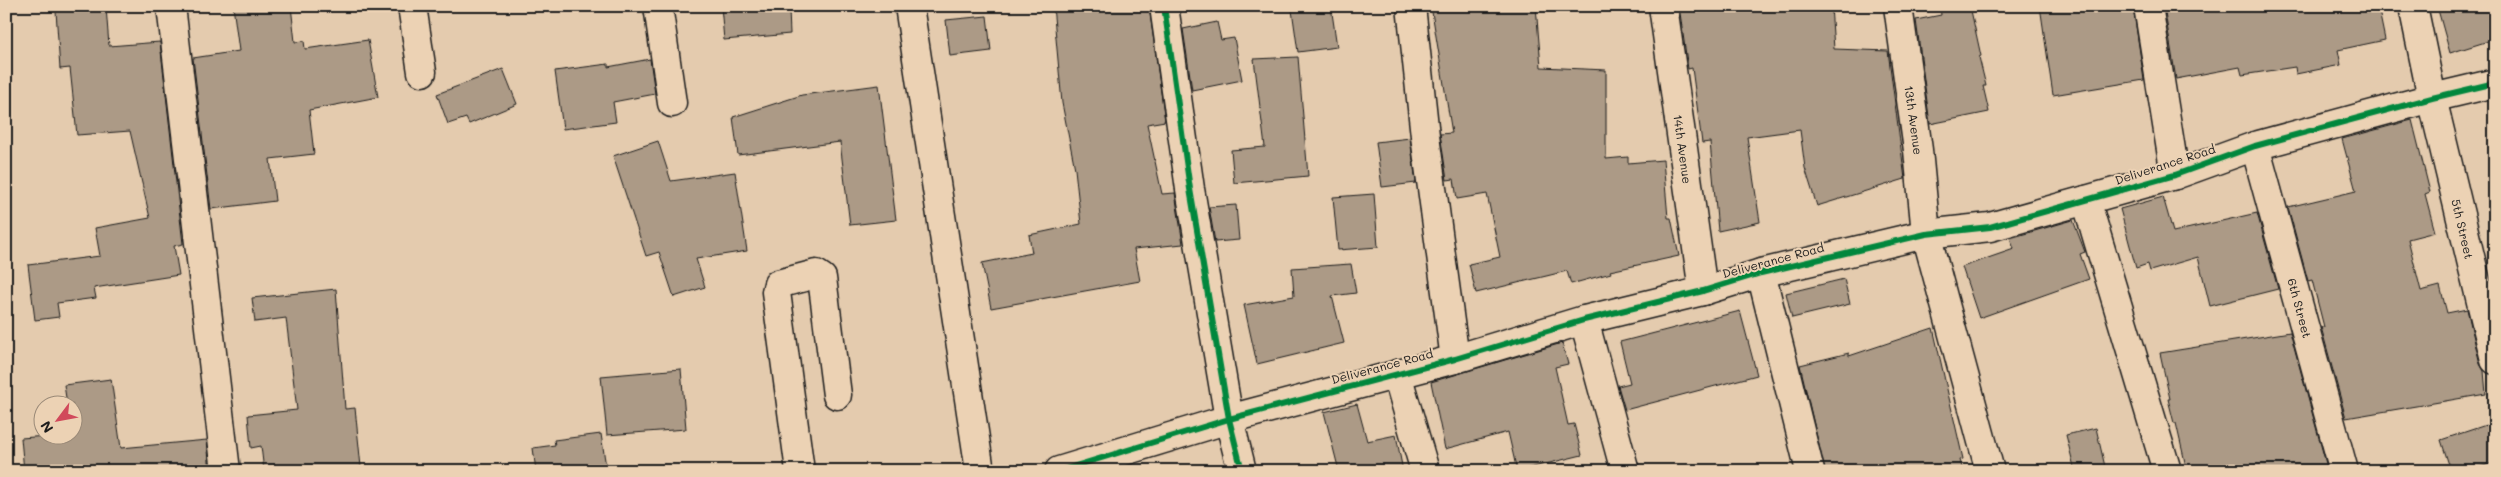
<svg xmlns="http://www.w3.org/2000/svg" width="2501" height="477" viewBox="0 0 2501 477" font-family="Mali,sans-serif">
<style>
.building{fill:#ac9a86;stroke:#1c1c1c}
.lines{fill:none;stroke-linecap:round;stroke-linejoin:round}
.street-casing{stroke:#1c1c1c;stroke-width:31}
.secondary-casing{stroke:#1c1c1c;stroke-width:31}
.street{stroke:#ecd2b4;stroke-width:28}
.secondary{stroke:#ecd2b4;stroke-width:28}
.cycleway-casing{stroke:#ecd2b4;stroke-width:9}
.cycleway{stroke:#00873e;stroke-width:6}
.labels{text-anchor:middle;dominant-baseline:central;stroke-width:4;stroke-linejoin:round;paint-order:stroke}
.street-label{font-size:12px;fill:#1c1c1c;stroke:#ecd2b4}
</style>
<rect width="100%" height="100%" fill="#e4cbae"/>
<filter id="ink" filterUnits="userSpaceOnUse"><feTurbulence type="fractalNoise" baseFrequency=".02" numOctaves="2"/><feDisplacementMap in="SourceGraphic" scale="10" xChannelSelector="R" yChannelSelector="G"/><feConvolveMatrix kernelMatrix="1 2 1 2 8 2 1 2 1" color-interpolation-filters="sRGB"/></filter>
<g filter="url(#ink)">
<path class="building" d="M 233,6 L 291,6 L 295,42 L 304,41 L 305,49 L 368,40 L 378,97 L 309,110 L 314,154 L 270,159 L 275,201 L 211,209 L 193,58 L 239,51 Z
M 721,6 L 767,6 L 767,11 L 789,10 L 790,34 L 724,40 Z
M 1053,6 L 1149,6 L 1165,121 L 1147,124 L 1162,194 L 1175,193 L 1183,244 L 1134,249 L 1140,281 L 991,308 L 982,263 L 1032,253 L 1029,235 L 1081,224 L 1075,169 L 1062,103 Z
M 1331,6 L 1337,47 L 1298,52 L 1292,10 Z
M 1431,6 L 1536,6 L 1541,67 L 1606,70 L 1606,159 L 1628,157 L 1628,163 L 1663,160 L 1668,218 L 1671,218 L 1679,256 L 1610,271 L 1611,273 L 1571,284 L 1567,271 L 1476,293 L 1469,264 L 1500,257 L 1487,194 L 1457,199 L 1454,179 L 1447,180 L 1440,134 L 1452,133 Z
M 1679,6 L 1831,6 L 1834,49 L 1888,51 L 1905,179 L 1817,206 L 1805,168 L 1800,130 L 1747,137 L 1760,222 L 1718,231 L 1710,142 L 1702,143 L 1692,68 L 1688,69 Z
M 1940,6 L 1970,6 L 1981,56 L 1979,57 L 1986,86 L 1983,86 L 1989,112 L 1930,124 L 1916,20 L 1941,15 Z
M 2040,6 L 2133,6 L 2144,80 L 2053,95 Z
M 2164,6 L 2378,6 L 2385,40 L 2338,50 L 2341,65 L 2296,74 L 2295,67 L 2242,75 L 2240,67 L 2176,79 Z
M 2437,6 L 2495,6 L 2495,39 L 2450,53 Z
M 106,7 L 109,46 L 160,42 L 183,244 L 174,246 L 179,275 L 94,288 L 96,298 L 57,303 L 59,317 L 35,320 L 28,265 L 100,256 L 95,228 L 150,218 L 130,131 L 77,135 L 70,68 L 60,69 L 56,11 Z
M 987,16 L 991,51 L 950,56 L 946,20 Z
M 1217,22 L 1221,40 L 1234,38 L 1242,80 L 1192,90 L 1183,29 Z
M 1298,57 L 1308,176 L 1234,183 L 1231,150 L 1265,147 L 1254,59 Z
M 650,59 L 655,94 L 613,102 L 616,122 L 563,129 L 555,71 L 608,64 L 608,67 Z
M 503,69 L 517,104 L 469,124 L 466,118 L 448,124 L 437,94 Z
M 879,85 L 896,220 L 850,225 L 840,142 L 738,155 L 733,117 L 802,95 Z
M 2412,120 L 2430,192 L 2425,194 L 2435,232 L 2408,239 L 2421,291 L 2440,286 L 2447,313 L 2467,309 L 2480,364 L 2484,371 L 2486,394 L 2346,418 L 2321,327 L 2324,327 L 2312,280 L 2308,281 L 2288,207 L 2356,191 L 2342,139 Z
M 1410,138 L 1416,183 L 1382,187 L 1376,142 Z
M 658,141 L 671,181 L 735,172 L 747,251 L 696,259 L 705,287 L 674,297 L 659,252 L 646,256 L 613,156 Z
M 1374,194 L 1378,247 L 1338,250 L 1333,197 Z
M 2163,197 L 2173,232 L 2257,213 L 2278,289 L 2210,306 L 2198,257 L 2150,271 L 2148,264 L 2136,268 L 2120,209 Z
M 1236,205 L 1239,240 L 1215,242 L 1209,207 Z
M 2073,220 L 2085,252 L 2080,254 L 2089,279 L 1979,318 L 1962,267 L 2014,249 L 2010,238 Z
M 1351,264 L 1356,293 L 1332,296 L 1344,343 L 1257,364 L 1244,305 L 1294,296 L 1292,268 Z
M 1844,279 L 1850,304 L 1792,318 L 1786,293 Z
M 336,289 L 345,409 L 355,408 L 361,467 L 323,471 L 264,471 L 261,446 L 251,448 L 248,415 L 297,410 L 286,318 L 255,322 L 252,298 Z
M 1740,311 L 1757,375 L 1625,410 L 1618,386 L 1630,383 L 1620,342 Z
M 1933,328 L 1963,459 L 1960,460 L 1963,471 L 1825,471 L 1800,365 L 1849,353 L 1849,356 Z
M 2290,332 L 2328,471 L 2187,471 L 2176,423 L 2174,423 L 2168,399 L 2170,399 L 2160,353 Z
M 1562,343 L 1568,364 L 1555,367 L 1568,425 L 1574,424 L 1582,455 L 1517,471 L 1508,432 L 1445,449 L 1431,382 Z
M 681,369 L 686,429 L 607,435 L 601,376 Z
M 111,379 L 121,448 L 207,440 L 210,471 L 24,471 L 21,438 L 72,434 L 72,404 L 67,404 L 64,385 Z
M 1357,404 L 1367,441 L 1396,435 L 1403,471 L 1339,471 L 1324,412 Z
M 2495,422 L 2495,462 L 2469,471 L 2451,471 L 2441,440 Z
M 2096,428 L 2106,471 L 2075,471 L 2066,435 Z
M 601,434 L 606,467 L 584,471 L 536,471 L 533,448 L 555,445 L 554,440 Z"/>
<g class="lines">
<defs>
<path id="street" d="M 171,6 L 226,471
M 412,6 L 422,72
M 658,6 L 672,103
M 909,6 L 980,471
M 1164,6 L 1190,189 L 1229,419 L 1242,471
M 1411,6 L 1425,136 L 1455,359
M 1663,6 L 1703,291
M 1898,6 L 1918,150 L 1926,234 L 1990,471
M 2148,6 L 2175,175
M 2413,6 L 2432,98 L 2495,360
M 2255,146 L 2344,471
M 2086,200 L 2167,471
M 1761,273 L 1810,471
M 1584,320 L 1625,471
M 1397,374 L 1425,471
M 800,471 L 776,292 L 778,284 L 816,274 L 822,278 L 837,395"/>
<path id="secondary" d="M 1059,471 L 1229,419 L 1455,359 L 1584,320 L 1703,291 L 1761,273 L 1926,234 L 1990,227 L 2175,175 L 2255,146 L 2432,98 L 2495,83"/>
</defs>
<use href="#street" class="street-casing"/>
<use href="#secondary" class="secondary-casing"/>
<use href="#street" class="street"/>
<use href="#secondary" class="secondary"/>
<defs>
<path id="cycleway" d="M 1164,6 L 1190,189 L 1229,419 L 1242,471
M 1059,471 L 1229,419 L 1455,359 L 1584,320 L 1703,291 L 1761,273 L 1926,234 L 1990,227 L 2175,175 L 2255,146 L 2432,98 L 2495,83"/>
</defs>
<use href="#cycleway" class="cycleway-casing"/>
<use href="#cycleway" class="cycleway"/>
</g>
</g>
<g class="labels">
<g class="street-label">
<text transform="translate(1914 120) rotate(82)">13th Avenue</text>
<text transform="translate(1683 149) rotate(82)">14th Avenue</text>
<text transform="translate(2165 164) rotate(-18)">Deliverance Road</text>
<text transform="translate(2463 229) rotate(77)">5th Street</text>
<text transform="translate(1773 260) rotate(-15)">Deliverance Road</text>
<text transform="translate(2300 308) rotate(75)">6th Street</text>
<text transform="translate(1382 366) rotate(-15)">Deliverance Road</text>
</g>
</g>
<rect width="2501" height="477" fill="none" stroke="#ecd2b4" stroke-width="25"/>
<rect x="12" y="12" width="2476" height="452" fill="none" stroke="#1c1c1c" stroke-width="2" filter="url(#ink)"/>
<g transform="translate(58 420) rotate(238)"><circle r="24" fill="#ecd2b4" stroke="#998977"/>
<path d="M0-4L9 19L0 12L-9 19Z" fill="#d1495b"/>
<text y="-8" font-size="14" font-weight="bold" text-anchor="middle" fill="#1c1c1c">N</text>
</g>
</svg>
